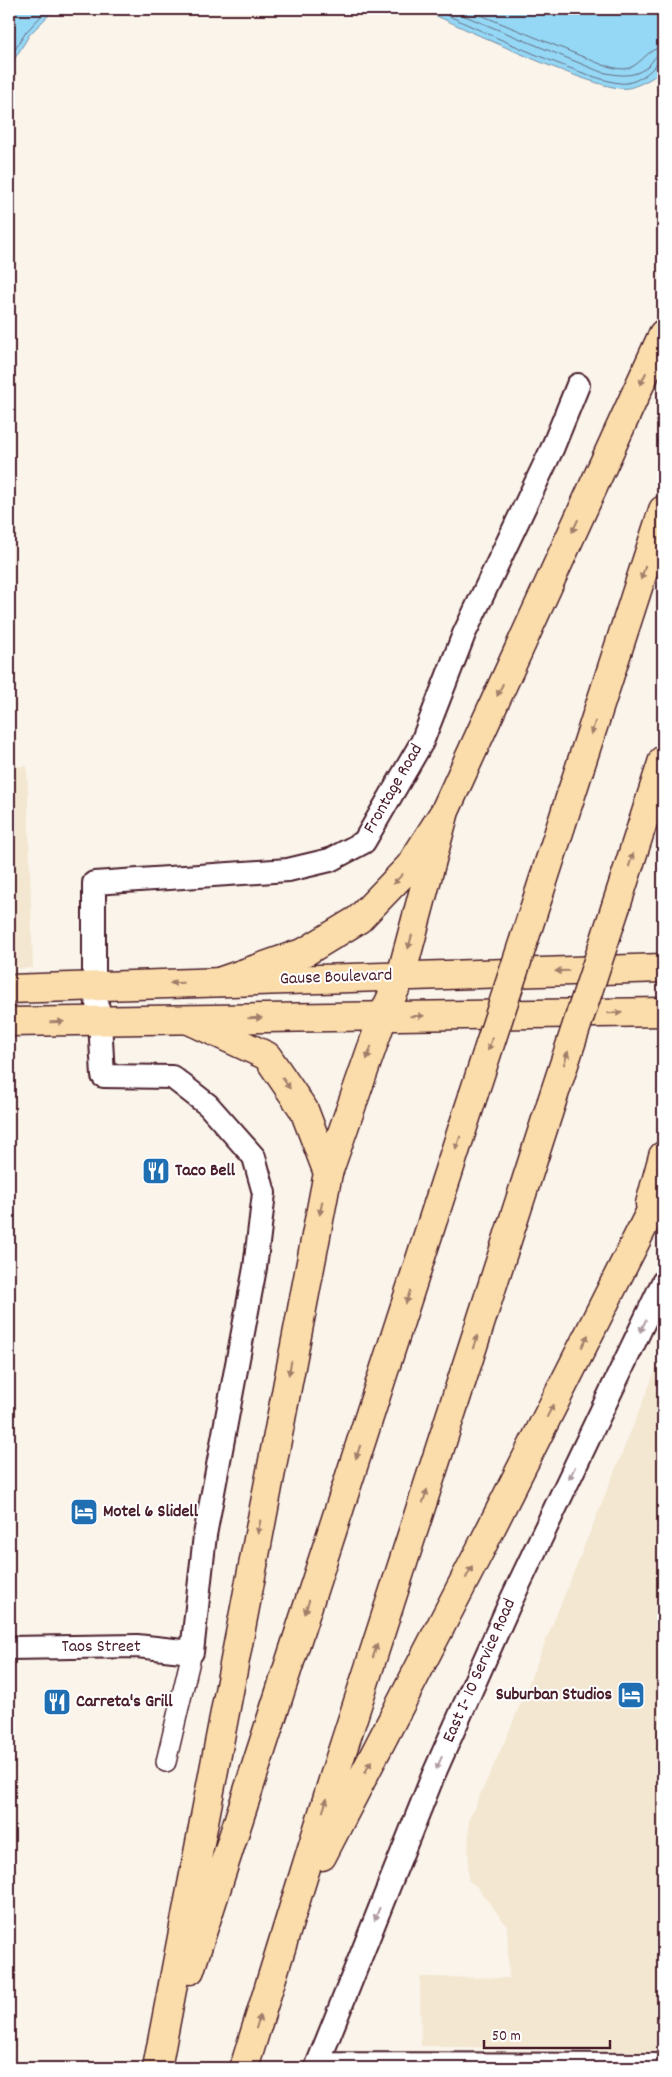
<svg xmlns="http://www.w3.org/2000/svg" width="672" height="2077" viewBox="0 0 672 2077" font-family="Dekko,sans-serif">
<style>
.built{fill:#f3e7d1}
.water{fill:#94d8f6;stroke:#768ea5}
.lines{fill:none;stroke-linecap:round;stroke-linejoin:round}
.shore{stroke:#68697c;stroke-width:1}
.minor-casing{stroke:#4a1f2b;stroke-width:22}
.tertiary-casing{stroke:#4a1f2b;stroke-width:26}
.primary-casing{stroke:#4a1f2b;stroke-width:31}
.motorway-casing{stroke:#4a1f2b;stroke-width:31}
.minor{stroke:#fff;stroke-width:19}
.tertiary{stroke:#fff;stroke-width:22}
.primary{stroke:#fbddab;stroke-width:28}
.motorway{stroke:#fbddab;stroke-width:28}
.motorway-bridge-casing{stroke:#4a1f2b;stroke-width:31;stroke-linecap:butt}
.motorway-bridge{stroke:#fbddab;stroke-width:28}
.oneway{fill:#a27e6b}
.oneway2{fill:#ae9aa0}
.labels{text-anchor:middle;dominant-baseline:central;stroke-width:4;stroke-linejoin:round;paint-order:stroke}
.street-label{font-size:18px;fill:#4a1f2b;stroke:#fff}
.poi-label{font-size:18px;font-weight:bold;fill:#4a1f2b;stroke:#fff;text-anchor:start}
</style>
<rect width="100%" height="100%" fill="#faf4ea"/>
<filter id="ink" filterUnits="userSpaceOnUse"><feTurbulence type="fractalNoise" baseFrequency=".02" numOctaves="2"/><feDisplacementMap in="SourceGraphic" scale="10" xChannelSelector="R" yChannelSelector="G"/><feConvolveMatrix kernelMatrix="1 2 1 2 8 2 1 2 1" color-interpolation-filters="sRGB"/></filter>
<g filter="url(#ink)">
<path class="built" d="M 27,766 L 33,968 L 9,969 L 9,767 Z
M 663,1352 L 663,2052 L 421,2046 L 420,1977 L 509,1978 L 507,1926 L 477,1887 L 468,1880 L 469,1819 L 508,1734 Z"/>
<path class="water" d="M 9,9 L 55,9 L 30,34 L 9,68 Z
M 422,9 L 663,9 C 663,25 668,65 656,75 C 650,80 635,87 628,88 C 601,94 454,24 422,9 Z"/>
<g class="lines">
<path class="shore" d="M 434,9 C 464,23 602,88 627,83 C 639,81 651,72 658,62 L 663,61
M 448,9 L 601,72 C 617,75 634,79 648,66 C 654,61 653,55 663,55
M 466,9 L 603,65 C 609,66 616,69 623,69 C 640,69 646,48 663,47
M 9,59 L 26,32 L 48,9"/>
<defs>
<path id="minor" d="M 166,1762 L 192,1652"/>
<path id="tertiary" d="M 9,1648 L 137,1646 L 192,1652 L 205,1535 L 255,1268 L 264,1193 L 254,1157 L 208,1105 L 172,1077 L 103,1076 L 100,1021 L 94,986 L 94,883 L 288,870 L 330,860 L 364,842 L 422,742 L 464,634 L 552,449 L 578,385
M 318,2064 L 663,2065
M 316,2068 L 433,1776 L 509,1605 L 663,1282"/>
<path id="primary" d="M 9,989 L 663,968
M 9,1022 L 663,1012"/>
<path id="motorway" d="M 538,897 L 663,510
M 616,906 L 663,760
M 219,982 L 305,952 L 359,919 L 410,866 L 445,811 L 663,334
M 189,1020 L 267,1056 L 304,1110 L 328,1173
M 650,1204 L 663,1156
M 322,1856 L 479,1552 L 663,1187
M 190,1970 L 473,1096
M 157,2068 L 328,1173 L 383,1016 L 401,976 L 445,811
M 244,2068 L 338,1764 L 551,1104"/>
</defs>
<use href="#minor" class="minor-casing"/>
<use href="#tertiary" class="tertiary-casing"/>
<use href="#primary" class="primary-casing"/>
<use href="#motorway" class="motorway-casing"/>
<use href="#minor" class="minor"/>
<use href="#tertiary" class="tertiary"/>
<use href="#primary" class="primary"/>
<use href="#motorway" class="motorway"/>
<defs>
<path id="motorway-bridge" d="M 473,1096 L 538,897
M 551,1104 L 616,906"/>
</defs>
<use href="#motorway-bridge" class="motorway-bridge-casing"/>
<use href="#motorway-bridge" class="motorway-bridge"/>
</g>
<defs><path id="oneway-solid" d="M-6-.8H1V-3.2L6.5 0L1 3.2V.8H-6Z" transform="scale(1.25)"/></defs>
<g class="oneway">
<use href="#oneway-solid" transform="translate(643 379) rotate(115)"/>
<use href="#oneway-solid" transform="translate(575 526) rotate(115)"/>
<use href="#oneway-solid" transform="translate(643 573) rotate(108)"/>
<use href="#oneway-solid" transform="translate(500 690) rotate(115)"/>
<use href="#oneway-solid" transform="translate(593 728) rotate(108)"/>
<use href="#oneway-solid" transform="translate(631 860) rotate(-72)"/>
<use href="#oneway-solid" transform="translate(398 879) rotate(134)"/>
<use href="#oneway-solid" transform="translate(410 942) rotate(105)"/>
<use href="#oneway-solid" transform="translate(562 971) rotate(178)"/>
<use href="#oneway-solid" transform="translate(177 983) rotate(178)"/>
<use href="#oneway-solid" transform="translate(615 1013) rotate(-1)"/>
<use href="#oneway-solid" transform="translate(417 1016) rotate(-1)"/>
<use href="#oneway-solid" transform="translate(255 1018) rotate(-1)"/>
<use href="#oneway-solid" transform="translate(57 1022) rotate(-1)"/>
<use href="#oneway-solid" transform="translate(490 1044) rotate(108)"/>
<use href="#oneway-solid" transform="translate(369 1053) rotate(109)"/>
<use href="#oneway-solid" transform="translate(566 1058) rotate(-72)"/>
<use href="#oneway-solid" transform="translate(286 1083) rotate(55)"/>
<use href="#oneway-solid" transform="translate(458 1143) rotate(108)"/>
<use href="#oneway-solid" transform="translate(321 1208) rotate(101)"/>
<use href="#oneway-solid" transform="translate(408 1297) rotate(108)"/>
<use href="#oneway-solid" transform="translate(585 1341) rotate(-63)"/>
<use href="#oneway-solid" transform="translate(475 1342) rotate(-72)"/>
<use href="#oneway-solid" transform="translate(290 1368) rotate(101)"/>
<use href="#oneway-solid" transform="translate(550 1411) rotate(-63)"/>
<use href="#oneway-solid" transform="translate(358 1452) rotate(108)"/>
<use href="#oneway-solid" transform="translate(425 1496) rotate(-72)"/>
<use href="#oneway-solid" transform="translate(259 1527) rotate(101)"/>
<use href="#oneway-solid" transform="translate(469 1572) rotate(-63)"/>
<use href="#oneway-solid" transform="translate(307 1607) rotate(108)"/>
<use href="#oneway-solid" transform="translate(375 1651) rotate(-72)"/>
<use href="#oneway-solid" transform="translate(368 1767) rotate(-63)"/>
<use href="#oneway-solid" transform="translate(325 1805) rotate(-72)"/>
<use href="#oneway-solid" transform="translate(258 2022) rotate(-73)"/>
</g>
<g class="oneway2">
<use href="#oneway-solid" transform="translate(643 1326) rotate(115)"/>
<use href="#oneway-solid" transform="translate(572 1473) rotate(116)"/>
<use href="#oneway-solid" transform="translate(439 1763) rotate(114)"/>
<use href="#oneway-solid" transform="translate(377 1914) rotate(112)"/>
</g>
</g>
<defs>
<symbol id="restaurant-square" viewBox="-11 -11 22 22"><rect x="-9" y="-9" width="18" height="18" rx="4" fill="#1f6fb2" stroke="#fff"/><path d="M-5-6h1v4h1v-4h1v4h1v-4h1v5L-1.5 .5V6h-2V.5L-5-1ZM5-6V6H3V1.5H1.5Q1.5-4 5-6Z" fill="#fff"/></symbol>
<symbol id="hotel-square" viewBox="-11 -11 22 22"><rect x="-9" y="-9" width="18" height="18" rx="4" fill="#1f6fb2" stroke="#fff"/><path d="M-6-4.5h1.5V1H6V5H4.5V3h-9V5H-6ZM-4 0a1.8 1.8 0 1 1 3.6 0ZM.5 0V-2.5h3Q6-2.5 6 0Z" fill="#fff"/></symbol>
</defs>
<g fill-rule="evenodd">
<use href="#restaurant-square" x="140" y="1155" width="32" height="32"/>
<use href="#hotel-square" x="68" y="1496" width="32" height="32"/>
<use href="#hotel-square" x="615" y="1679" width="32" height="32"/>
<use href="#restaurant-square" x="41" y="1686" width="32" height="32"/>
</g>
<g class="labels">
<g class="street-label">
<text transform="translate(394 789) rotate(-60)">Frontage Road</text>
<text transform="translate(336 978) rotate(-2)">Gause Boulevard</text>
<text x="101" y="1647">Taos Street</text>
<text transform="translate(480 1671) rotate(-66)">East I- 10 Service Road</text>
</g>
<g class="poi-label">
<text x="175" y="1171">Taco Bell</text>
<text x="103" y="1512">Motel 6 Slidell</text>
<text x="612" y="1695" text-anchor="end">Suburban Studios</text>
<text x="76" y="1702">Carreta's Grill</text>
</g>
</g>
<rect width="672" height="2077" fill="none" stroke="#fff" stroke-width="30"/>
<rect x="15" y="15" width="642" height="2047" fill="none" stroke="#4a1f2b" stroke-width="2" filter="url(#ink)"/>
<path d="M484 2040v8h126v-8" fill="none" stroke="#4a1f2b" stroke-width="2.5"/>
<text x="492" y="2040" font-size="15" fill="#4a1f2b" stroke="#ffffff" stroke-width="4" paint-order="stroke">50 m</text>
</svg>
